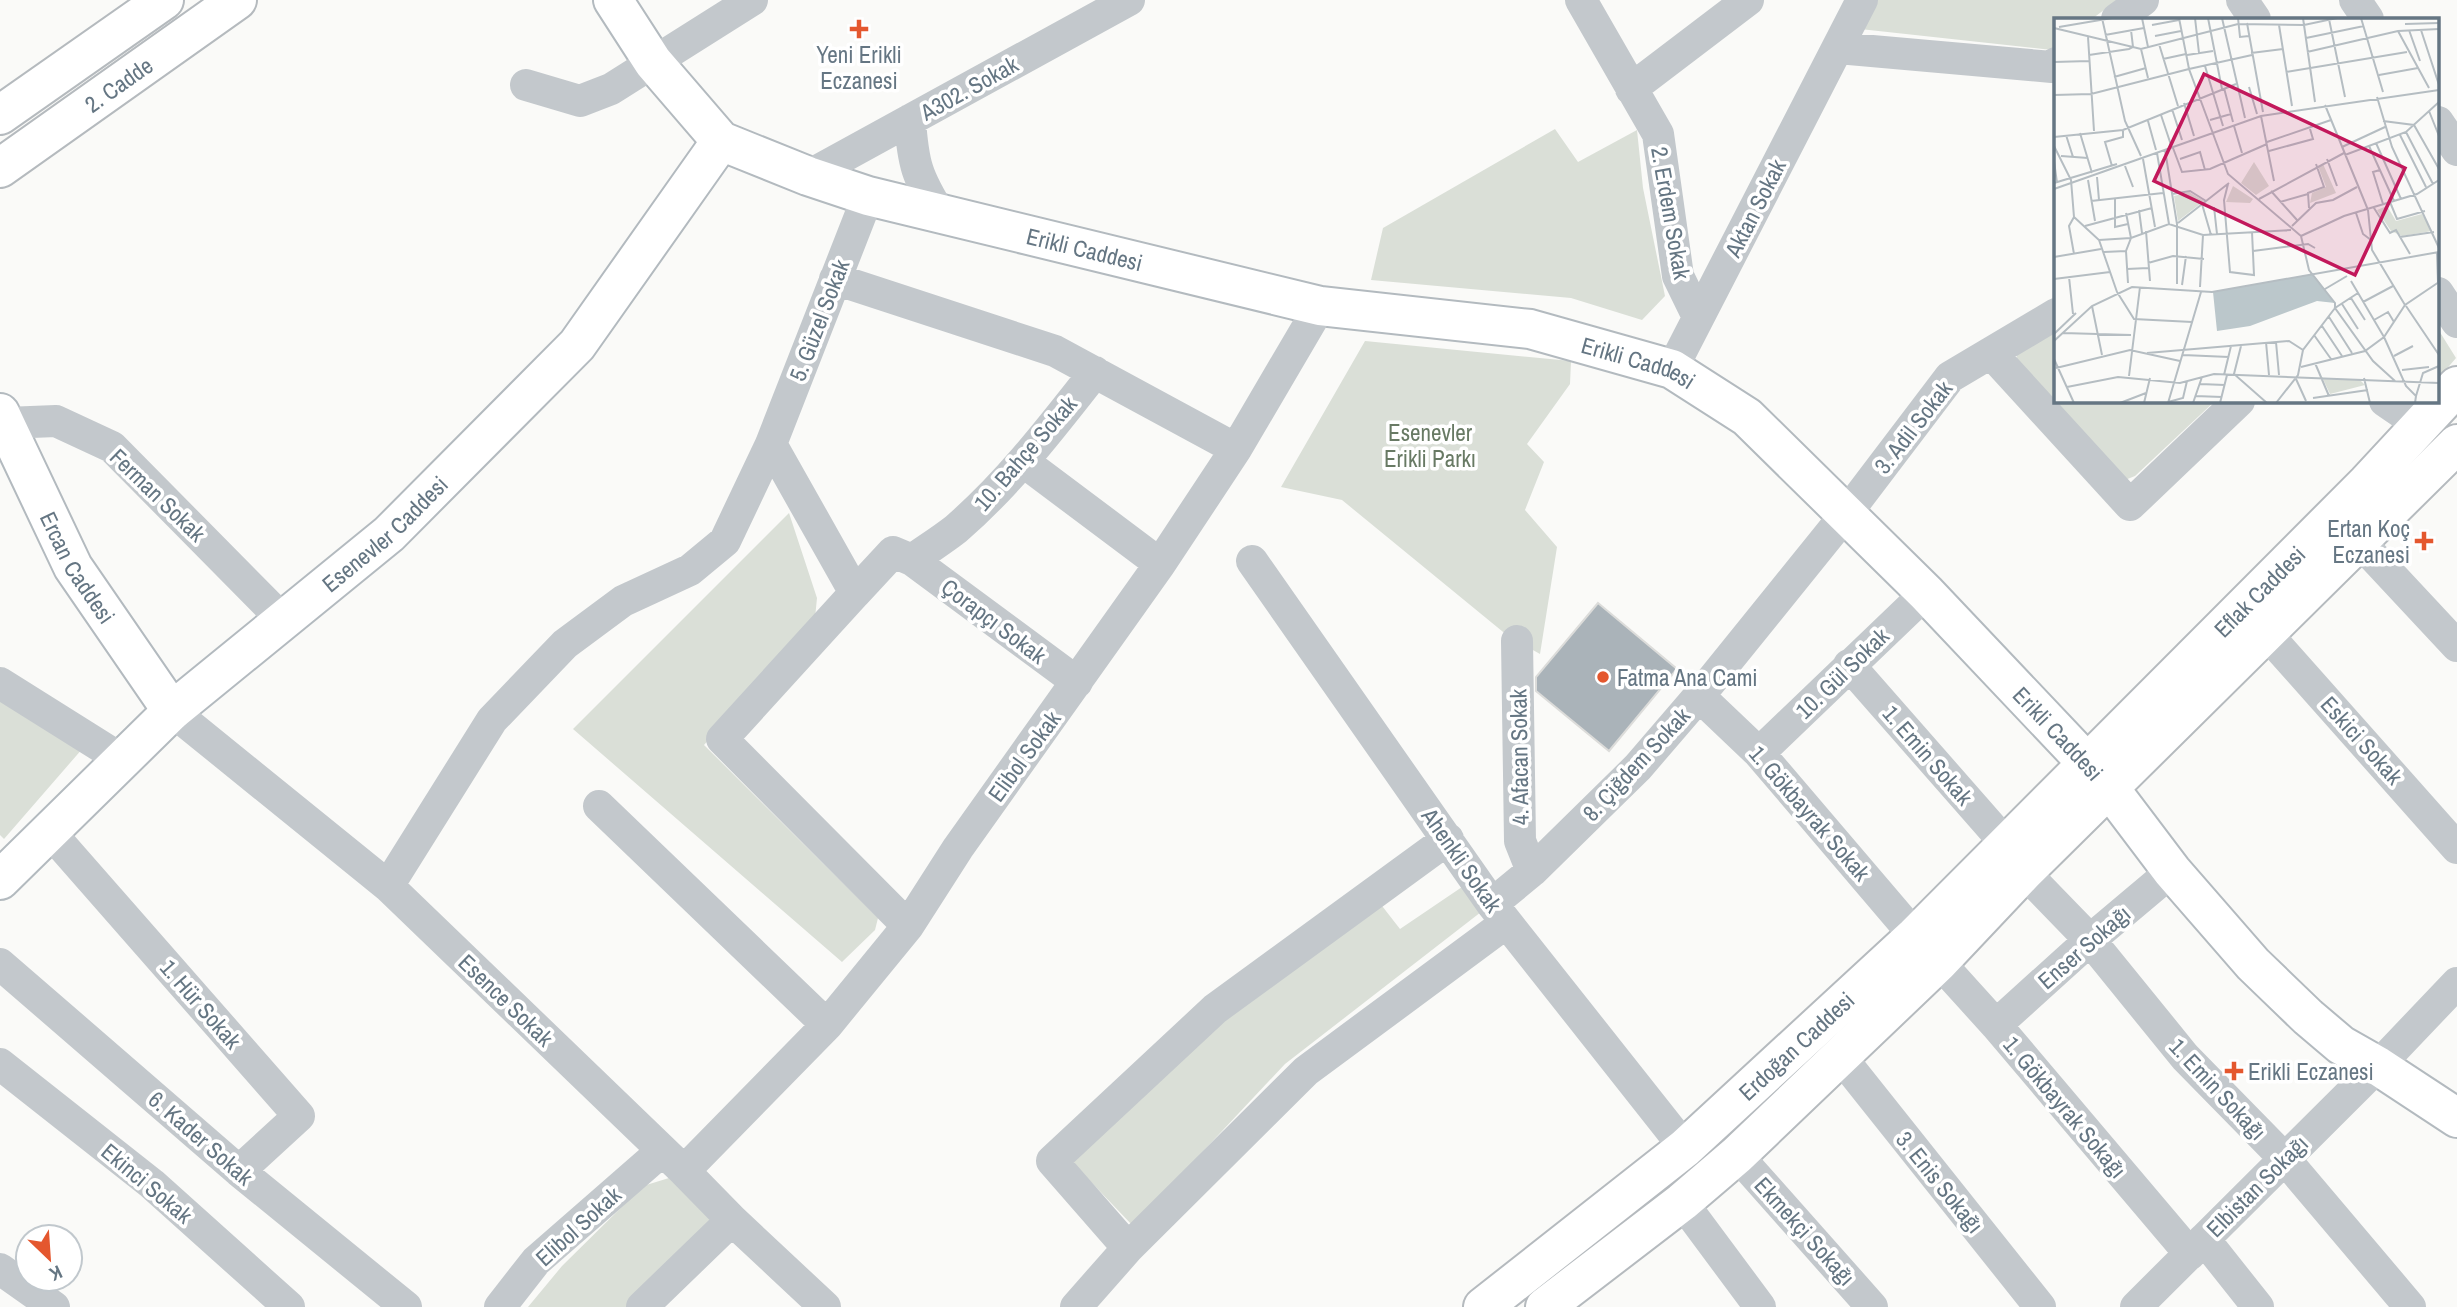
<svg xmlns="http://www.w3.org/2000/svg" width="2457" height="1307" viewBox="0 0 2457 1307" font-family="'Archivo Narrow',sans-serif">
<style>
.green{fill:#dadfd7}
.building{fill:#aab3b9;stroke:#dcdcda;stroke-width:2}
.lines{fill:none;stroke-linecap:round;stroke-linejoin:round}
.secondary-casing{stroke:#b3babf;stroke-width:42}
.primary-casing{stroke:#b5babe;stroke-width:42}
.minor{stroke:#c3c8cc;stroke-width:32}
.secondary{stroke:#fff;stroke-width:38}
.primary{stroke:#fff;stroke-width:38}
.poi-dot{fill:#e4572e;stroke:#fff;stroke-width:2.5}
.labels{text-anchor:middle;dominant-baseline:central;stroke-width:7;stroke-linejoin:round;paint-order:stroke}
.poi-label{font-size:23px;fill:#657683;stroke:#fff;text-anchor:start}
.street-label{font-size:23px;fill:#657683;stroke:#fff}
.park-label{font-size:23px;fill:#687a64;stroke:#fff}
.inset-road{fill:none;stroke:#b5bdc2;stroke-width:2}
.view{fill:#c2185b;fill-opacity:0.15;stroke:#c2185b;stroke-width:3.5}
.inset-edge{fill:none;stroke:#657683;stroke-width:3.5}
</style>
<rect width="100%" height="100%" fill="#fafaf8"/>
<path class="green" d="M 1874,0 L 2117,0 L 2092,19 L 2056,19 L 2056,47 L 2052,50 L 1860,29 Z
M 1555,129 L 1578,162 L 1637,130 L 1643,188 L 1665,296 L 1642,320 L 1571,298 L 1371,280 L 1383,228 Z
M 2056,325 L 2056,401 L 2215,401 L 2135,476 L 2120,482 L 2018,369 L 2016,347 Z
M 2438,329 L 2456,358 L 2438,379 Z
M 1365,341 L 1571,361 L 1570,384 L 1527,444 L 1544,462 L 1525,510 L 1557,547 L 1540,654 L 1508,636 L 1342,500 L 1281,487 Z
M 789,513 L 817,598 L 815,618 L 704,745 L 878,918 L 875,930 L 842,962 L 573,729 Z
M 0,700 L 83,748 L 4,839 L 0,835 Z
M 1462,887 L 1481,912 L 1285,1064 L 1133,1226 L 1071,1161 L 1225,1015 L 1379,902 L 1400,929 Z
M 669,1178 L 714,1221 L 628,1307 L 528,1307 L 562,1266 L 643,1186 Z"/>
<path class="building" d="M 1598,603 L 1677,669 L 1609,751 L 1536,691 L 1536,677 Z"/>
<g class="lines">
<defs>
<g id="secondary">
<path id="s1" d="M 613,0 L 653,62 L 721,141 L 808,176 L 868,196 L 1320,306 L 1530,329 L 1672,369 L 1747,417 L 1926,593 L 2087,763 L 2110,789 L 2172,871 L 2253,964 L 2308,1017 L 2341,1045 L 2378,1066 L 2457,1118"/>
<path id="s2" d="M 0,413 L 73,567 L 172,711"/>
<path id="s3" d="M 0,880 L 172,711 L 389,534 L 577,345 L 721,141"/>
</g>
<g id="primary">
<path d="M 0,115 L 164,0"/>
<path id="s4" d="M 0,168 L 237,0"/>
<path id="s5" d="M 1483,1307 L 1685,1148 L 1915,936 L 2367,483 L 2457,386"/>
<path d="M 1545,1307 L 1682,1202 L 1737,1155 L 1939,962 L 2024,872 L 2457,444"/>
</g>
</defs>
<use href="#secondary" class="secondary-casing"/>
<use href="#primary" class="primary-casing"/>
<path class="minor" d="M 1581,0 L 1658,134 L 1678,276 L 1698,317
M 2242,0 L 2255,19
M 2355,0 L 2368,19
M 2117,19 L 2143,0
M 1838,48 L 2052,67 L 2056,63
M 526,85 L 580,101 L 611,89 L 752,0
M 1631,89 L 1748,0
M 910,120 C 913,164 917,177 940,214
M 2438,122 L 2457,150
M 808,176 L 1129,0
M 835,279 L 1055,351 L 1236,449
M 2438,293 L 2457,322
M 1991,353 L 2130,505 L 2239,401
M 1672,369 L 1862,0
M 2385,401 L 2420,425
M 6,423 L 56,421 L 112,447 L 283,620
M 771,444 L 855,593 L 722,739 L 908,926
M 1024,462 L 1160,564
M 2359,541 L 2457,646
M 912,560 L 1077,682
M 1252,561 L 1492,904 L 1685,1148
M 855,593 L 893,552 L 912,560 C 926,550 942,540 956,529 C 1009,483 1051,428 1095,372
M 2266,633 L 2457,848
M 1517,641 L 1520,841 L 1532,871
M 1849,665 L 2007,845
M 0,683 L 121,759
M 1699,696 L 1759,753 L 1915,936
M 172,711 L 388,886 L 684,1171 L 732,1220 L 825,1307
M 1759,753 L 1926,593
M 599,806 L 827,1025
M 49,831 L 299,1116 L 239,1171
M 2024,872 L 2090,940 L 2185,1057 L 2284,1158 L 2410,1307
M 388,886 L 492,720 L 565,644 L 623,601 L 690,570 L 725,541 L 771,444 L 868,196
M 1492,904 L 1532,871 L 1638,767 L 1699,696 L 1846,514 L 1950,377 L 2056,314
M 1939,962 L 1996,1025 L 2190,1254
M 0,964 L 239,1171 L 406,1307
M 1996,1025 L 2090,940 L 2172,871
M 1840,1056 L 2040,1307
M 0,1064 L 152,1184 L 289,1307
M 1737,1155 L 1872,1307
M 684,1171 L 827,1025 L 908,926 L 958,848 L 1160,564 L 1236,449 L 1320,306
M 1682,1202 L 1760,1307
M 2204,1239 L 2258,1307
M 1128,1248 L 1052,1161 L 1215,1009 L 1448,839
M 0,1269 L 54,1307
M 500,1307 L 536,1261 L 662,1151
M 642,1307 L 732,1220
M 1076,1307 L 1128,1248 L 1306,1071 L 1506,923
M 2136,1307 L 2378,1066 L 2457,983"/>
<use href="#secondary" class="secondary"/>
<use href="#primary" class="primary"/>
</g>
<g class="poi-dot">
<path d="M855.5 18.5h7v7h7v7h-7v7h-7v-7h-7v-7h7z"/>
<path d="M2420.5 530.5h7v7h7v7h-7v7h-7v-7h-7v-7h7z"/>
<circle cx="1603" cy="677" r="7"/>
<path d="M2230.5 1060.5h7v7h7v7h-7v7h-7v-7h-7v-7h7z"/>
</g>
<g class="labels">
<g class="poi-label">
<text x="859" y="54" text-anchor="middle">Yeni Erikli<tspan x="859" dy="26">Eczanesi</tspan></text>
<text x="2410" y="528" text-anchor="end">Ertan Koç<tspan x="2410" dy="26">Eczanesi</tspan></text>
<text x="1617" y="677">Fatma Ana Cami</text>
<text x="2248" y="1071">Erikli Eczanesi</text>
</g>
<g class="street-label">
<text stroke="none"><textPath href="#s4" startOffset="145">2. Cadde</textPath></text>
<text transform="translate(969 88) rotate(-29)">A302. Sokak</text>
<text transform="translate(1755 208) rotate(-63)">Aktan Sokak</text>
<text transform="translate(1671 213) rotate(80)">2. Erdem Sokak</text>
<text stroke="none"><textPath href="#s1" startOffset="558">Erikli Caddesi</textPath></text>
<text transform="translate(819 320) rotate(-69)">5. Güzel Sokak</text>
<text stroke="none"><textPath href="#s1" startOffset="1125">Erikli Caddesi</textPath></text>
<text transform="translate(1913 427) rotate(-52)">3. Adil Sokak</text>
<text transform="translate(1025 453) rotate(-49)">10. Bahçe Sokak</text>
<text transform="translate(158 495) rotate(44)">Ferman Sokak</text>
<text stroke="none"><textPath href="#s3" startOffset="518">Esenevler Caddesi</textPath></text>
<text stroke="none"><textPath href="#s2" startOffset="173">Ercan Caddesi</textPath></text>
<text stroke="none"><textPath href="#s5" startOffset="1057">Eflak Caddesi</textPath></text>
<text transform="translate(994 621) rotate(37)">Çorapçı Sokak</text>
<text transform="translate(1842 673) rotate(-44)">10. Gül Sokak</text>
<text stroke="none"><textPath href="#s1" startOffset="1692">Erikli Caddesi</textPath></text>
<text transform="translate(2362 740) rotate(48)">Eskici Sokak</text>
<text transform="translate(1928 755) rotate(49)">1. Emin Sokak</text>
<text transform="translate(1024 756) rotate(-54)">Elibol Sokak</text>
<text transform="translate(1519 757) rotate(-91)">4. Afacan Sokak</text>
<text transform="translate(1636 764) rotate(-47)">8. Çiğdem Sokak</text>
<text transform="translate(1810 813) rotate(49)">1. Gökbayrak Sokak</text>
<text transform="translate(1462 860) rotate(55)">Ahenkli Sokak</text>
<text transform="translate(2084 947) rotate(-41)">Enser Sokağı</text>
<text transform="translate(506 1000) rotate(44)">Esence Sokak</text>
<text transform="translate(201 1004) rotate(49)">1. Hür Sokak</text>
<text stroke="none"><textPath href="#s5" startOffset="408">Erdoğan Caddesi</textPath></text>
<text transform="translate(2218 1089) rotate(47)">1. Emin Sokağı</text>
<text transform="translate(2065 1107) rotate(50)">1. Gökbayrak Sokağı</text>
<text transform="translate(201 1138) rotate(41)">6. Kader Sokak</text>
<text transform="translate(1940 1182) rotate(51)">3. Enis Sokağı</text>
<text transform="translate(147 1183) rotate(40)">Ekinci Sokak</text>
<text transform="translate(2257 1186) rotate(-45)">Elbistan Sokağı</text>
<text transform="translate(578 1226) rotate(-42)">Elibol Sokak</text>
<text transform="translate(1805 1231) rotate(48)">Ekmekçi Sokağı</text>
</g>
<g class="park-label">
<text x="1430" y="432">Esenevler<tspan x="1430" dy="26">Erikli Parkı</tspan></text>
</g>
</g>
<g transform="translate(2054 18)">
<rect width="385" height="385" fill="#fafaf8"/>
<path d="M 200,144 L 215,168 L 202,177 L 187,165 ZM 269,146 L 282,175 L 256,185 L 258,175 L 272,169 L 264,148 ZM 179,168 L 199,181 L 196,185 L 172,184 ZM 135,174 L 150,183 L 124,203 L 120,178 ZM 333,188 L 342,203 L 368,196 L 378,213 L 348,218 L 337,213 L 323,192 ZM 269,361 L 306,362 L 311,367 L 276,376 Z" fill="#dadfd7"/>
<path d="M 259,256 L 281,285 L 263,283 L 196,308 L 163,313 L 159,274 Z" fill="#bbc7cb"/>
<path class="inset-road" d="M 48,0 L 71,103 L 87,138M 88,0 L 94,29M 125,0 L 135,51 L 174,156 L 247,218 L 255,252 L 281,285 L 281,290 L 249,332 L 244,357 L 222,385M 141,0 L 145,35M 154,0 L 168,71M 168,0 L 191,100M 184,0 L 186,19 L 195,18M 249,0 L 261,84M 307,0 L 329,74M 275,1 L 291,79M 193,5 L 209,94M 351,6 L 385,5M 98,7 L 125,2M 225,7 L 238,88M 5,9 L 58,0M 0,10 L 87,31 L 184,6 L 250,7 L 283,0M 355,12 L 366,43M 367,12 L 385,67M 344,13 L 375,70M 51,17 L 90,10M 101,18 L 127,13M 34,19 L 40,113M 252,20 L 310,8M 105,26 L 124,88M 87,31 L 94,60M 253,34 L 344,13 L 385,11M 197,35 L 229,31M 35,37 L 75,31 L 79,29 L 77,12M 133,37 L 159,33M 109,41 L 132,36M 0,44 L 35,43M 151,48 L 169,108M 135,51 L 198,37M 232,54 L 353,34M 325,57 L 364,50M 60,59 L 92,50M 195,69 L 203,96M 170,70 L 179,104M 0,77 L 37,76 L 135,51M 323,79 L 338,129 L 385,230M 130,85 L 140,118M 271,87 L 314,192M 118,91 L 128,122M 375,93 L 385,118M 107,97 L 117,127M 207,98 L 220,163M 156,102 L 177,96M 94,103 L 102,132M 329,103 L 360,107 L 385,151M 180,108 L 188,135M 352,114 L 379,166M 26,115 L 38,155M 12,117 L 19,139M 346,117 L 372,169M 0,119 L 69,112 L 182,66M 213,124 L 277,102M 322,125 L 347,181M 0,128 L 17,162 L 20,199 L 45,222 L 63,274M 315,128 L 340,183M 288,129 L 331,109M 119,130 L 128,154 L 156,151 L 213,126M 111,132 L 123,206 L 123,266M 215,133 L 259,121 L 256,111M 103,135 L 115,206M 291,137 L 352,114 L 385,84M 7,138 L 34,140M 89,141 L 101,209M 126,141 L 146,134 L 151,152M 273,141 L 283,168M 0,143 L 3,165M 58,148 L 51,124 L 69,119 L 69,112M 71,148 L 79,169M 326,152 L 319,154 L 329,186M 43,159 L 45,182M 34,162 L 41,203M 0,165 L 63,146M 174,166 L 170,182 L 176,254 L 200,257 L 198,214M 0,171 L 207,98 L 385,72M 217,173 L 243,202M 118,176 L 136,173 L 152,183M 61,181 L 61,209 L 74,206M 205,181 L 290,135M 37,183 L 109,175M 226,184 L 254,176M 336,184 L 343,201 L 371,193M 148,186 L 157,217M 160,189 L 163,216M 255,190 L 254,175 L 270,169 L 262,146M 320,190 L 336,215 L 342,212 L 356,236M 85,192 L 88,215M 314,192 L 318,232 L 351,287M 72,195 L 77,220 L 72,233 L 74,265M 302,195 L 309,216 L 317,222M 20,199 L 15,208 L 20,236M 124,205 L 175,165M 31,208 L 98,190M 238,208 L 262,185 L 279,182 L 303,169M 92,213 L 96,263M 247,218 L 290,198 L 363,176 L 385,162M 346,219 L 380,214M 45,222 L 77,220 L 115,206 L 149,217 L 237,212M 199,233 L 254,226 L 261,230M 50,234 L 72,233M 383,235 L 384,264M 0,239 L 47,231M 94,245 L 119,238 L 150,241M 73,251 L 94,250M 15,259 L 19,296M 0,261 L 56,254M 297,263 L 330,319M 128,267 L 132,238M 146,269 L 149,217M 271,271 L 293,258M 63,274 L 80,301 L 138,304M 304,275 L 281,290 L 319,343 L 341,363M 297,280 L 311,302M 309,284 L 339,268M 288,286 L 304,311M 38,288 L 48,337M 352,288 L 385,337M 275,299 L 298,335M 320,302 L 334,294 L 340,304M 268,308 L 288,338M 9,315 L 77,317M 0,316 L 22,295M 260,317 L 277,341M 330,319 L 352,368 L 362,378 L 361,385M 0,323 L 38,288 L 78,269 L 158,274 L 385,234M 212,324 L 215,357M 222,324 L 225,357M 187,328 L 180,356 L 213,385M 93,335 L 235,323 L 249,332M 129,337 L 175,339M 340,338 L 359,328M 0,341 L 20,385M 261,345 L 275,378M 247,349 L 311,333 L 330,319 L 351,287 L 385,264M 2,350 L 76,332 L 126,343M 348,352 L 375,349M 170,357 L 177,328M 75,358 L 86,269M 310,360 L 316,385M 242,361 L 252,383M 146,366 L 171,367M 13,369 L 64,359 L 126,365 L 160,356 L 385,365M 141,378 L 168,379M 362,378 L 369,355 L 385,348M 259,380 L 314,372M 114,384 L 129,380 L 133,363M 66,385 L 92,375M 90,385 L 96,360M 114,385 L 147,274M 139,385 L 148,359M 166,385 L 173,357"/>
<path class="view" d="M 150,56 L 351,150 L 301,257 L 100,163 Z"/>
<rect width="385" height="385" class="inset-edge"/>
</g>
<g transform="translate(49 1258) rotate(155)"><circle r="33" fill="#ffffff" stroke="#c1c8cd" stroke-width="2"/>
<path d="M0-5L12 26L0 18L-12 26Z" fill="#e4572e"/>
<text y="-10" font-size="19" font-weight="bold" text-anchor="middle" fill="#657683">K</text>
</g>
</svg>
